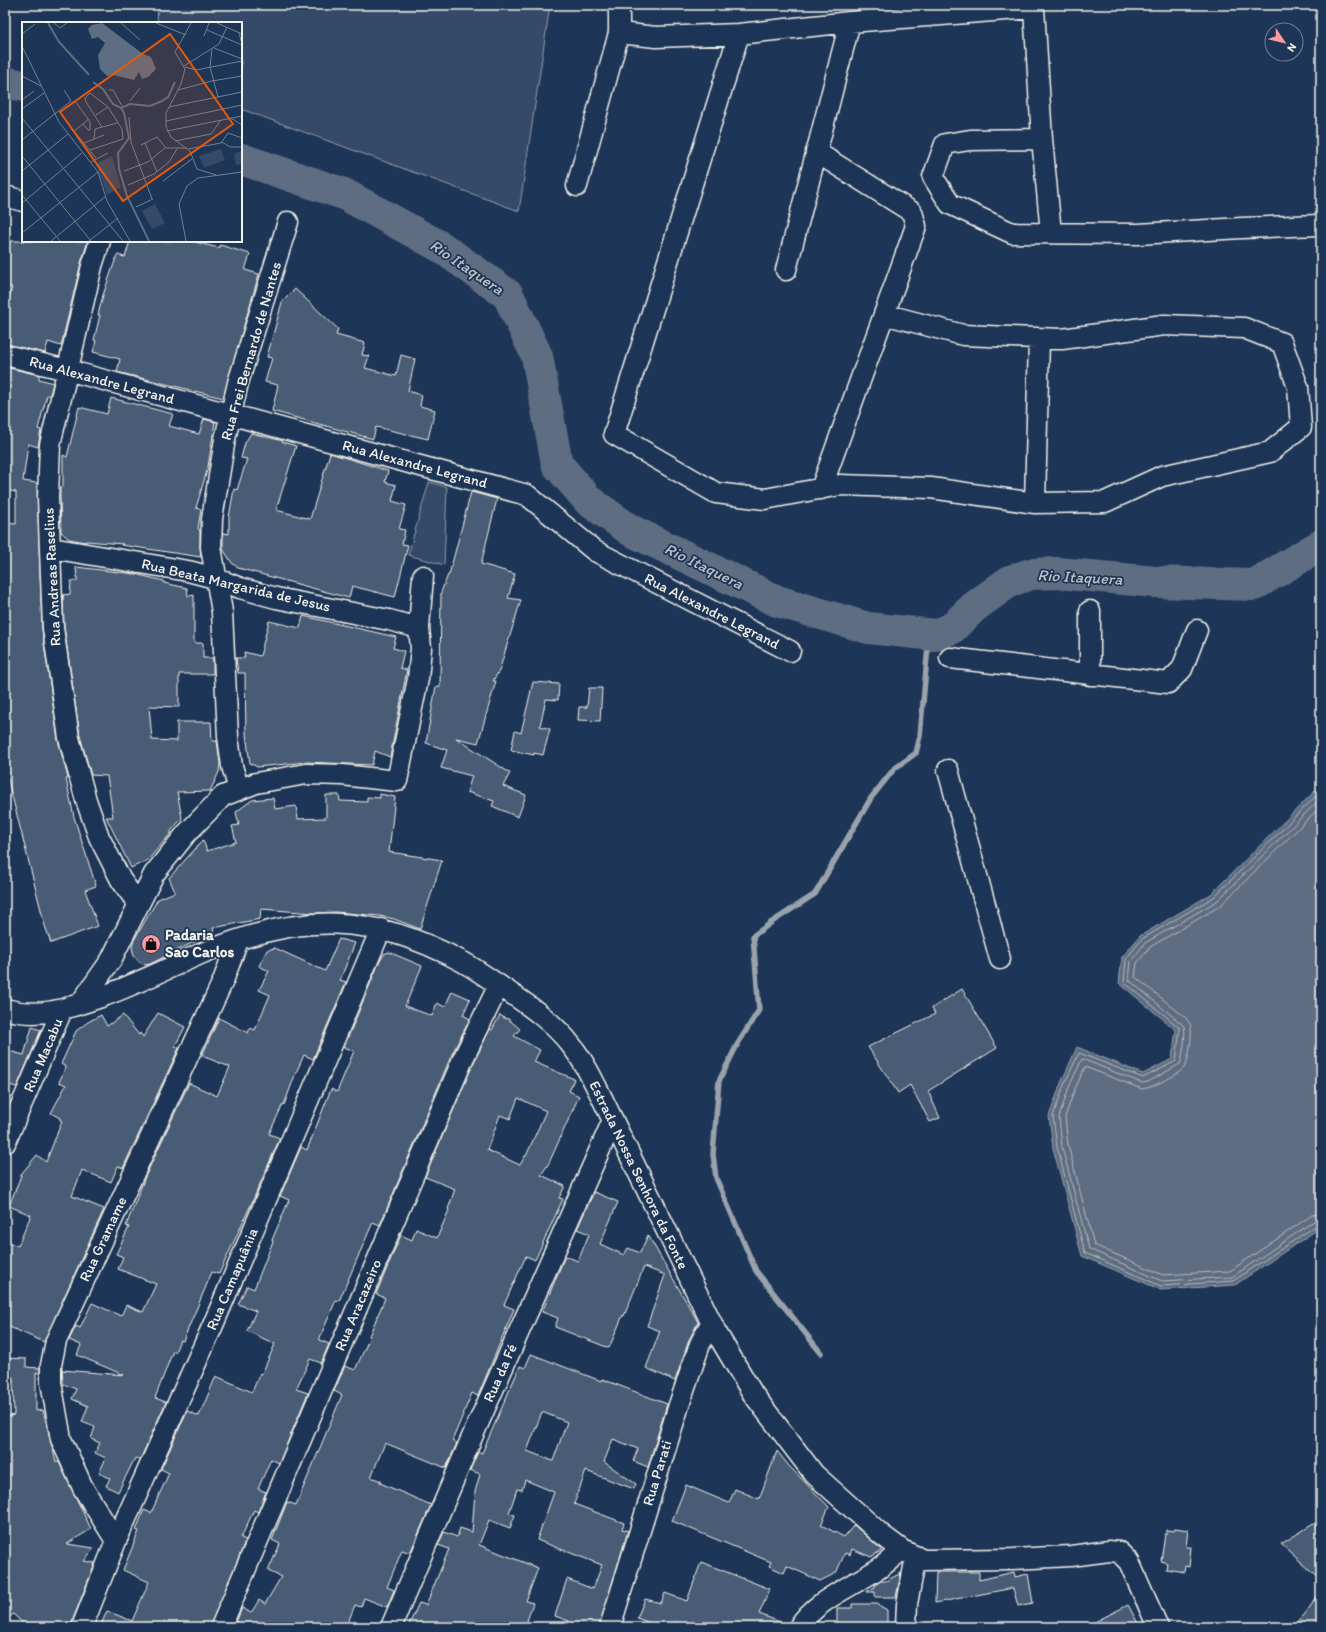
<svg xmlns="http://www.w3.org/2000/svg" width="1326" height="1632" viewBox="0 0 1326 1632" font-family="Itim,sans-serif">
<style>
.green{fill:#354a67;stroke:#949ea8}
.water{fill:#5e6d82;stroke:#9aa2ab}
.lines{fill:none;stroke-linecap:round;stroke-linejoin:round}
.shore{stroke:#b8bcbf;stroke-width:1}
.stream{stroke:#9aa2ab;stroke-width:5.5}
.river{stroke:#5e6d82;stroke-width:32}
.building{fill:#485b74;stroke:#f4f1e8;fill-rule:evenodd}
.street-casing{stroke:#f4f1e8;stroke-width:23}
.street{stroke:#1d3557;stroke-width:20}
.labels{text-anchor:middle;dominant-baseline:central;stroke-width:3.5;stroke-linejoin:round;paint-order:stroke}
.street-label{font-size:15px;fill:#f4f1e8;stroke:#1d3557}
.poi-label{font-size:15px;font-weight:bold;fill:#f4f1e8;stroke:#1d3557;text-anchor:start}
.water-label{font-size:16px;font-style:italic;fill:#c0c3c4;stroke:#1d3557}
.inset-river{fill:none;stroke:#5e6d82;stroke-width:2}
.inset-road{fill:none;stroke:#738091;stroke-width:1}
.view{fill:#e8590c;fill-opacity:0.15;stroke:#e8590c;stroke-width:2}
.inset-edge{fill:none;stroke:#f4f1e8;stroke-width:2}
</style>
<rect width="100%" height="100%" fill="#1d3557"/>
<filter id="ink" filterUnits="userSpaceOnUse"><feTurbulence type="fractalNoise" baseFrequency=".025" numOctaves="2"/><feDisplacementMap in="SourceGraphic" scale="8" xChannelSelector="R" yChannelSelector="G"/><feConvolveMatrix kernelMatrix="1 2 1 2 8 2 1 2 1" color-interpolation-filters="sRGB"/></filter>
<g filter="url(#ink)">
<path class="green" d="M 158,5 L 550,5 L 519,211 L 241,109 L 241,23 L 157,23 Z
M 429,482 L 447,487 L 444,565 L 408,555 Z"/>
<path class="water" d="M 1321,785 L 1321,1227 L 1235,1285 L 1161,1290 L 1082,1256 L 1053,1148 L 1049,1116 L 1061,1083 L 1077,1047 L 1143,1074 L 1172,1059 L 1176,1030 L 1119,983 L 1122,957 L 1140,936 L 1211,894 Z"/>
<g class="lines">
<path class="shore" d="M 1321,791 L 1214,897 L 1142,939 L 1126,959 L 1124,982 L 1180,1028 L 1176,1061 L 1143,1078 L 1079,1053 L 1064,1085 L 1053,1116 L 1057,1147 L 1085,1253 L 1161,1286 L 1233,1281 L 1317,1225 L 1321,1224
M 1321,798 L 1217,901 L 1145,943 L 1131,961 L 1129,980 L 1184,1026 C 1186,1033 1183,1057 1180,1064 L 1148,1082 L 1142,1083 L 1082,1059 L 1069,1087 L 1059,1117 L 1062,1147 L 1089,1249 L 1162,1281 L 1232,1277 L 1314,1221 L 1321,1219
M 1321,806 L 1220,906 L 1150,947 L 1137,963 L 1135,977 L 1185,1017 C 1188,1021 1191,1024 1191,1028 C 1192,1036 1189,1062 1184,1068 C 1178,1075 1151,1088 1142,1089 L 1085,1067 L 1075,1089 L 1065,1117 L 1068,1145 L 1094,1245 L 1163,1275 L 1230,1271 L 1312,1215 L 1321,1213"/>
<path class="stream" d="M 821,1353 L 756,1271 L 716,1178 L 713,1154 L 719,1081 L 737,1045 L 759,1010 L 753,936 L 772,922 L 815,894 L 871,798 L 894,769 L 916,753 L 920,736 L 929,635"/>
<path class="river" d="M 5,82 L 23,86
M 241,159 L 344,194 L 441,247 L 508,295 L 537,356 L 557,464 L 589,501 L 630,530 L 777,601 L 868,628 L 935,635 L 951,629 L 974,607 L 1010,581 L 1031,574 L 1057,573 L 1156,582 L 1254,585 L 1321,545"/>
</g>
<path class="building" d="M 5,241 L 88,241 L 81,263 L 61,346 L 48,342 L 45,353 L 5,344 L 5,316 L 12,287 L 5,286 Z
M 130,241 L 191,241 L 219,248 L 220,245 L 250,254 L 245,270 L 259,274 L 223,398 L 117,372 L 120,359 L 93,352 L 96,341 L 94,340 L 100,315 L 98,315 L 103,295 L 117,255 L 125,257 Z
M 295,289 L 338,329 L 336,335 L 365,343 L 362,355 L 369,356 L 365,368 L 396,376 L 401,355 L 415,359 L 408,391 L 422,395 L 420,406 L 435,410 L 428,439 L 376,427 L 373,439 L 272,411 L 278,385 L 265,382 L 272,358 L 267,357 L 282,302 Z
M 5,367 L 39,375 L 39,379 L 53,383 L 50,395 L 47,395 L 38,429 L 41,430 L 38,447 L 28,444 L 23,481 L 37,483 L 42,629 L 58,740 L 68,778 L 66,779 L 74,817 L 96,886 L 85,890 L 98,926 L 51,943 L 45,926 L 5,768 L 5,523 L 16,524 L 16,492 L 5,490 Z
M 111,398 L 173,414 L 169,426 L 199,434 L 204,419 L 215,422 L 208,467 L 196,508 L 201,509 L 198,529 L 200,530 L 200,547 L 201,557 L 121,545 L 123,544 L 86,541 L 86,542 L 69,539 L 61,532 L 60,497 L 60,487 L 63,487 L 63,455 L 67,457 L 79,407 L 107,414 Z
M 251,433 L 283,441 L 282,442 L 296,446 L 276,510 L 310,519 L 330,453 L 388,471 L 385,482 L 396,485 L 392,501 L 406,505 L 399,529 L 405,530 L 402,544 L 408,545 L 395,597 L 352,586 L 349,598 L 238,568 L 232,563 L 223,549 L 223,533 L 229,534 L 229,517 L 234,489 L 237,490 L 247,459 L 241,458 L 245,443 Z
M 471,492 L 497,499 L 481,564 L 515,574 L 508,598 L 521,600 L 499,671 L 493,681 L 496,681 L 478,743 L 456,738 L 510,773 L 503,786 L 526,795 L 518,817 L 492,806 L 494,801 L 467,792 L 472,776 L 441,768 L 447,750 L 426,743 L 436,686 L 440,687 L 441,592 L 448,575 L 449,575 Z
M 76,567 L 135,574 L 164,581 L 164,583 L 187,588 L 188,596 L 194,595 L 194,643 L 203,643 L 203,658 L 213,658 L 213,674 L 179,674 L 179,707 L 149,706 L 152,740 L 177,741 L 177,722 L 211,722 L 212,741 L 217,741 L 220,763 L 219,772 L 210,791 L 177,792 L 182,818 L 171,831 L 171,833 L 148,860 L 131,868 L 106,817 L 113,817 L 107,776 L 91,775 L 80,736 L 64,627 L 63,595 L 70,594 L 71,581 L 77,581 Z
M 303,616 L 396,637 L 393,648 L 404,651 L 400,668 L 407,670 L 390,757 L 375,751 L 372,765 L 306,762 L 257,767 L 250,763 L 246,734 L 245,673 L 238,673 L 236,658 L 245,658 L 244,652 L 260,656 L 269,621 L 300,628 Z
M 533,682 L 559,684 L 558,700 L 546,699 L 540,726 L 550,729 L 543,755 L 534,753 L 534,755 L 511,750 L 515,731 L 521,733 Z
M 589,688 L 602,688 L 600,721 L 578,720 L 579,707 L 587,707 Z
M 380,794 L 395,797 L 389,852 L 442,860 L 420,929 L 394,919 L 380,916 L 336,912 L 314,913 L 261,909 L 260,919 L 213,928 L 214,932 L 150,964 L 146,965 L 139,962 L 134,956 L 132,947 L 134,940 L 158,899 L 175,892 L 169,878 L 203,840 L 207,851 L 236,842 L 232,826 L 239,825 L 236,812 L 252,800 L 273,798 L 275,809 L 296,806 L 298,819 L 326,818 L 326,795 L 339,795 L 340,801 L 367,802 L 367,797 L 380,798 Z
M 339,939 L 355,943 L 340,980 L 346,982 L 313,1059 L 304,1055 L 295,1075 L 284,1105 L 283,1104 L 269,1134 L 280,1138 L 253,1200 L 219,1274 L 212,1272 L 183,1341 L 180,1340 L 175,1352 L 173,1351 L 155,1398 L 166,1402 L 140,1460 L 135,1458 L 118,1492 L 106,1486 L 110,1478 L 99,1473 L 106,1458 L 95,1453 L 100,1443 L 91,1439 L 95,1427 L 82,1422 L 88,1406 L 72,1399 L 76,1389 L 63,1384 L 62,1370 L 124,1375 L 77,1355 L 81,1345 L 69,1340 L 76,1326 L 80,1328 L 92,1303 L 121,1316 L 126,1305 L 143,1312 L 156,1284 L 118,1269 L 123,1257 L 116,1254 L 129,1227 L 126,1226 L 145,1177 L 189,1083 L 217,1096 L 230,1067 L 202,1056 L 219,1018 L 248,1033 L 250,1028 L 255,1030 L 270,995 L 259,990 L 269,971 L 259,966 L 267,950 L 275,948 L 325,971 Z
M 389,952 L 422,966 L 405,1006 L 432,1016 L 437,1003 L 445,1007 L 452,991 L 470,999 L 463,1015 L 470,1019 L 452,1054 L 380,1225 L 373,1222 L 339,1301 L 336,1300 L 319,1340 L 329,1344 L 321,1363 L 310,1359 L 296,1389 L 308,1393 L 279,1463 L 271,1459 L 258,1489 L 266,1492 L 258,1512 L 254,1510 L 241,1538 L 246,1540 L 210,1627 L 100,1627 L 107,1611 L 132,1621 L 149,1582 L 123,1570 L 139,1531 L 136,1530 L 144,1510 L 151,1513 L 169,1473 L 161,1469 L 187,1411 L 199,1416 L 216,1376 L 252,1392 L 260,1373 L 262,1374 L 275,1344 L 247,1331 L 256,1311 L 238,1304 L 247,1286 L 254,1289 L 273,1241 L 272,1240 L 289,1200 L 280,1196 L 301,1147 L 307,1150 L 331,1089 L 337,1092 L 354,1051 L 344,1047 L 378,965 L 384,954 Z
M 962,989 L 997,1048 L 928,1091 L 940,1118 L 930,1122 L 910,1085 L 898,1093 L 868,1047 L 935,1014 L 932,1008 Z
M 158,1013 L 185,1027 L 175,1046 L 179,1048 L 123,1168 L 118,1166 L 111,1182 L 82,1170 L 72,1196 L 104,1209 L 44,1342 L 5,1325 L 5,1241 L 18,1246 L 31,1215 L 9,1206 L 22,1173 L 37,1155 L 46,1162 L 62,1121 L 60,1120 L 60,1118 L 51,1113 L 66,1085 L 59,1082 L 66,1067 L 61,1064 L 76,1031 L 88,1022 L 101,1015 L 107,1026 L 123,1015 L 139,1035 L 140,1033 L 143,1037 Z
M 500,1015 L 506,1019 L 507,1018 L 520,1029 L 514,1036 L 540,1050 L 534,1062 L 574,1079 L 569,1091 L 579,1096 L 549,1163 L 541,1175 L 565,1186 L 559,1198 L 563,1199 L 535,1260 L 526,1256 L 504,1305 L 514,1309 L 478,1396 L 472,1393 L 452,1441 L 457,1443 L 446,1468 L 385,1443 L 371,1477 L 381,1481 L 380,1483 L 431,1505 L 410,1553 L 402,1550 L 387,1587 L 394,1590 L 387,1607 L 364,1598 L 361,1607 L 355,1605 L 346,1627 L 234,1627 L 242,1608 L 251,1613 L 259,1600 L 265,1604 L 281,1577 L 268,1571 L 280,1544 L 272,1540 L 287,1502 L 296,1505 L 309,1474 L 342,1395 L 334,1391 L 345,1366 L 355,1370 L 370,1337 L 369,1336 L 385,1298 L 376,1294 L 401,1235 L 412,1240 L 416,1229 L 437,1238 L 449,1210 L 448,1209 L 455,1189 L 425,1177 L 473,1064 L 490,1029 L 492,1030 ZM 518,1098 L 546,1111 L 526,1156 L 525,1156 L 520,1165 L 487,1150 L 500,1115 L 510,1119 Z
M 32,1027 L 41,1030 L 17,1087 L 5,1084 L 5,1050 L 24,1055 Z
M 594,1192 L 618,1202 L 600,1244 L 624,1255 L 628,1248 L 640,1253 L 648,1235 L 698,1322 L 689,1340 L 675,1381 L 646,1368 L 660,1331 L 647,1326 L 665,1275 L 644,1267 L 624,1316 L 623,1315 L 609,1348 L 555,1327 L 558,1318 L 542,1312 L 565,1256 L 578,1261 L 589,1234 L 577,1229 Z
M 531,1354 L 601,1381 L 602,1379 L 667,1404 L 648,1467 L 633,1461 L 638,1449 L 613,1439 L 604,1462 L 636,1484 L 634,1489 L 586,1471 L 574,1504 L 624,1523 L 622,1529 L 628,1531 L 599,1627 L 567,1627 L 569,1621 L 555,1616 L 567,1579 L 593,1589 L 602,1565 L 537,1540 L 554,1492 L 525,1480 L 522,1490 L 517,1489 L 509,1513 L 515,1515 L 510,1528 L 489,1520 L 479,1545 L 538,1568 L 526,1601 L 533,1603 L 525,1627 L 408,1627 L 419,1603 L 426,1605 L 449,1549 L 438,1545 L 444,1532 L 457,1537 L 460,1528 L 472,1532 L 475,1492 L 480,1474 L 470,1470 L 478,1452 L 482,1453 L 520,1366 L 525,1368 ZM 542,1412 L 567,1422 L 553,1461 L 527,1451 Z
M 5,1358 L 26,1359 L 26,1367 L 40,1368 L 40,1374 L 36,1372 L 36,1411 L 43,1410 L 56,1462 L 59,1462 L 91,1529 L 67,1544 L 94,1548 L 84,1561 L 95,1563 L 70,1627 L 27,1627 L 13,1614 L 5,1622 L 5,1417 L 14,1415 L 13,1377 L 5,1376 Z
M 777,1451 L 789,1466 L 829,1507 L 821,1525 L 844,1537 L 854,1525 L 882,1550 L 871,1557 L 852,1549 L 850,1555 L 845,1553 L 836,1573 L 820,1581 L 787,1566 L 784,1573 L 769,1566 L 771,1562 L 672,1521 L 686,1485 L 729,1503 L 735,1489 L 759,1499 Z
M 1315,1523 L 1321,1533 L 1321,1580 L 1281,1544 Z
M 1175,1528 L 1188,1530 L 1186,1547 L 1191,1547 L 1189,1567 L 1185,1566 L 1184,1572 L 1166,1569 L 1167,1563 L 1161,1561 L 1165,1534 L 1167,1535 L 1167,1530 L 1174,1531 Z
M 701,1562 L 770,1589 L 759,1614 L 788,1625 L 788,1627 L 687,1627 L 675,1622 L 673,1627 L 660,1627 L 637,1618 L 645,1599 L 661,1603 L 665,1593 L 687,1601 Z
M 936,1572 L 979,1572 L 979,1580 L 1014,1572 L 1015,1577 L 1028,1574 L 1033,1603 L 1018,1606 L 1013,1588 L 935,1603 Z
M 901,1573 L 896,1597 L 875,1597 L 875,1592 L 866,1592 L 875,1587 L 875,1585 L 881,1581 L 886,1581 Z
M 1321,1591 L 1321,1627 L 1293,1627 L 1305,1614 Z
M 852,1604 L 877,1604 L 887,1610 L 887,1627 L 837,1627 L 837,1608 L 852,1608 Z
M 1128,1605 L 1140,1627 L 1085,1627 Z"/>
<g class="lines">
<defs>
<path id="street" d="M 619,33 L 656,37 L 739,34 L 850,22 L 1034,8 L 1042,139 L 1051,233
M 739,34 L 614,434 L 716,493 L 765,499 L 840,485 L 931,488 L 1035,503 L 1105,502 L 1162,476 L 1270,452 L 1301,427 L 1298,387 L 1282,343 L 1244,328 L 1164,325 L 1062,339 L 963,335 L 884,314
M 1042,139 L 970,140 L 945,144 L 933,177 L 950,204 L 1012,233 L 1138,234 L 1242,228 L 1319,225
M 816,152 L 912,212 L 916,226 L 821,489
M 577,186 L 619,33 L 619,13 L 618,5
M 5,196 L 23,201
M 100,241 L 92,266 L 50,445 L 48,497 L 53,628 L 69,738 L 86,800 L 99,837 L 121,880 L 138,904
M 786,270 L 850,22
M 5,355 L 67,370 L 527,495 L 595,551 L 790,651
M 1035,503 L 1039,339
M 51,548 L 188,571 L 215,578 L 240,588 L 276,598 L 389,620 L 419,628
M 950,658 L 1168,683 L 1182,669 L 1197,630
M 1090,675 L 1090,611
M 948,770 L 1000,959
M 239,790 L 232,766 L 228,737 L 222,612 L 211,547 L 212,519 L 225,439 L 238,383 L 288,222
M 80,1004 L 111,960 L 154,874 L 186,834 L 223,796 L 256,783 L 306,774 L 342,775 L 397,781 L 418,679 L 421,648 L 419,628 L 423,576
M 5,1009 C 41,1019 68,1008 101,997 C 137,984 170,967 205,952 C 300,913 371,912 463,962 C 479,971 494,982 509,992 C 531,1007 554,1023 571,1045 C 584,1061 593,1080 602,1098 L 716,1332 L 753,1394 L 814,1474 L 882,1535 L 902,1550 L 923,1560 L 1013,1559 L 1071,1556 L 1109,1551 L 1119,1552 L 1129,1562 L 1158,1627
M 5,1143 L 62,1010
M 116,1541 L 83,1488 L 61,1439 L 51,1382 L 51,1365 L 56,1341 L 223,981 L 238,940
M 82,1627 L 116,1541 L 213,1325 L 381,929
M 221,1627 L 463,1059 L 499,985
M 391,1627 L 469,1444 L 613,1120
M 610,1627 L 679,1405 L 700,1344 L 711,1323
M 799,1627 C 815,1600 855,1585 881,1567 C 888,1562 895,1555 902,1550
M 906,1627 L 907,1604 L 916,1556"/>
</defs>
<use href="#street" class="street-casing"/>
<use href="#street" class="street"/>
</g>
</g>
<defs>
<symbol id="shop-disc" viewBox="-11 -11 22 22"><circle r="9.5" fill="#ff9aa2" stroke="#1d3557"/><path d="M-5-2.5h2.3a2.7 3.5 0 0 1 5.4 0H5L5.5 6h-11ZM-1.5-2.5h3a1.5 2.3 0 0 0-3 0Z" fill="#111"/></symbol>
</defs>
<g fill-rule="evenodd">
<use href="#shop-disc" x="140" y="933" width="22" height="22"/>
</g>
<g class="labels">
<g class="street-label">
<text transform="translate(251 351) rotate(-74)">Rua Frei Bernardo de Nantes</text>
<text transform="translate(102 380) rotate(15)">Rua Alexandre Legrand</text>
<text transform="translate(415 464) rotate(15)">Rua Alexandre Legrand</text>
<text transform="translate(52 577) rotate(-93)">Rua Andreas Raselius</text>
<text transform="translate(236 585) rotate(13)">Rua Beata Margarida de Jesus</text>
<text transform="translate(712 611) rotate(27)">Rua Alexandre Legrand</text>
<text transform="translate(43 1055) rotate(-67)">Rua Macabu</text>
<text transform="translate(639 1175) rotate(64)">Estrada Nossa Senhora da Fonte</text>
<text transform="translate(103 1239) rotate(-65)">Rua Gramame</text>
<text transform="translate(232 1279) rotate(-67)">Rua Camapuânia</text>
<text transform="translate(358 1305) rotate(-67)">Rua Aracazeiro</text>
<text transform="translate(500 1373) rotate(-66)">Rua da Fé</text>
<text transform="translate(657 1473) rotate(-73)">Rua Parati</text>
</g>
<g class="poi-label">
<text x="165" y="935">Padaria<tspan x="165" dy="17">Sao Carlos</tspan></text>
</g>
<g class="water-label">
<text transform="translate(467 267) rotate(34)">Rio Itaquera</text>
<text transform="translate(704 566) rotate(26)">Rio Itaquera</text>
<text transform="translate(1080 577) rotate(3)">Rio Itaquera</text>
</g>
</g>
<g transform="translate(22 22)">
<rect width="220" height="220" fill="#1d3557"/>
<path d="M 199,127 L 203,138 L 182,146 L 177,134 ZM 220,129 L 220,142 L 214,143 L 212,132 ZM 90,134 L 99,165 L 85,173 L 74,142 ZM 133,182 L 143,201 L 130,207 L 120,189 Z" fill="#354a67"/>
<path d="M 80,1 L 121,32 L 129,35 L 134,47 L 126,55 L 120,57 L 117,50 L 112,58 L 91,53 L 85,54 L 78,47 L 76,33 L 83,21 L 76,15 L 70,17 L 66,7 L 70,3 Z" fill="#5e6d82"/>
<path class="inset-river" d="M 26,1 L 37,20 L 67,53M 71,60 L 81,67 L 91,82 L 99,86 L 102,91 L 107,116 L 96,131 L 97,147 L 105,174 L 127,219M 99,86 L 108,82 L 128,84 L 140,79 L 146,75 L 153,60"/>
<path class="inset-road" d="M 32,1 L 38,6 L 45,1M 99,1 L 118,18M 134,1 L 164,13M 169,1 L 153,30 L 163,47 L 159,62 L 144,91 L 144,105 L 149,115 L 168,129 L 175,147 L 194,153M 195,1 L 220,12M 185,8 L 220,23M 217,10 L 220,23M 0,12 L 13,2M 182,14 L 187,1M 0,24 L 37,100 L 76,150 L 85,179 L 108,219M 192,26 L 220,37M 190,27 L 188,45 L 196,75M 162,44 L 197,22 L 205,5M 163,45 L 174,48 L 220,39M 0,54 L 19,64M 87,68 L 91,68 L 100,84M 156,68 L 190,59 L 220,54M 0,78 L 12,69M 53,79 L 68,100 L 68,108 L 66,108 L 61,102M 108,79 L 118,66M 147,85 L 220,70M 0,87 L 22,71M 74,93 L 86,85M 107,95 L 109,120 L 130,177M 0,96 L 101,219M 209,96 L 220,103M 67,97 L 52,109 L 74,136M 144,99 L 220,83M 145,109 L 220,94M 72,117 L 73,107 L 95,101M 0,118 L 49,79 L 42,68M 153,119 L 189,112 L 199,98M 200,120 L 208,125 L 220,125M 62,121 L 82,113M 123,121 L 135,150M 119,123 L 135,115 L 144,126 L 165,126M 166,127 L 199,121 L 206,111 L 220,116M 68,128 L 101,117 L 100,107 L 86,85 L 68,71 L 63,76 L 64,80 L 80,105M 0,134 L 69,219M 69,140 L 86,131M 0,149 L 46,112M 102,149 L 126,140 L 143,126M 141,159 L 170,137M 106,163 L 132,152 L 147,140 L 155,127M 0,173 L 38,219M 0,181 L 60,131M 114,185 L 131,177M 0,211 L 76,150M 29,219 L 84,174M 67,219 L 96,196M 164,219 L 157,182 L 165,164 L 176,156 L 220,150"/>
<path class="view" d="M 148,12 L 211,102 L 101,179 L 38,90 Z"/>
<rect width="220" height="220" class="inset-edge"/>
</g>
<rect width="1326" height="1632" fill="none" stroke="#1d3557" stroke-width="20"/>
<rect x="10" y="10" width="1306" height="1612" fill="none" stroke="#f4f1e8" stroke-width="1.5" filter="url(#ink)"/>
<g transform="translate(1284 42) rotate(125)"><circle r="19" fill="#1d3557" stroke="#738091"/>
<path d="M0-3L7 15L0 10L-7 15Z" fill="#ff9aa2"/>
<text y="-6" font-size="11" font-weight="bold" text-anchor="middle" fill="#f4f1e8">N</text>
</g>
</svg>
